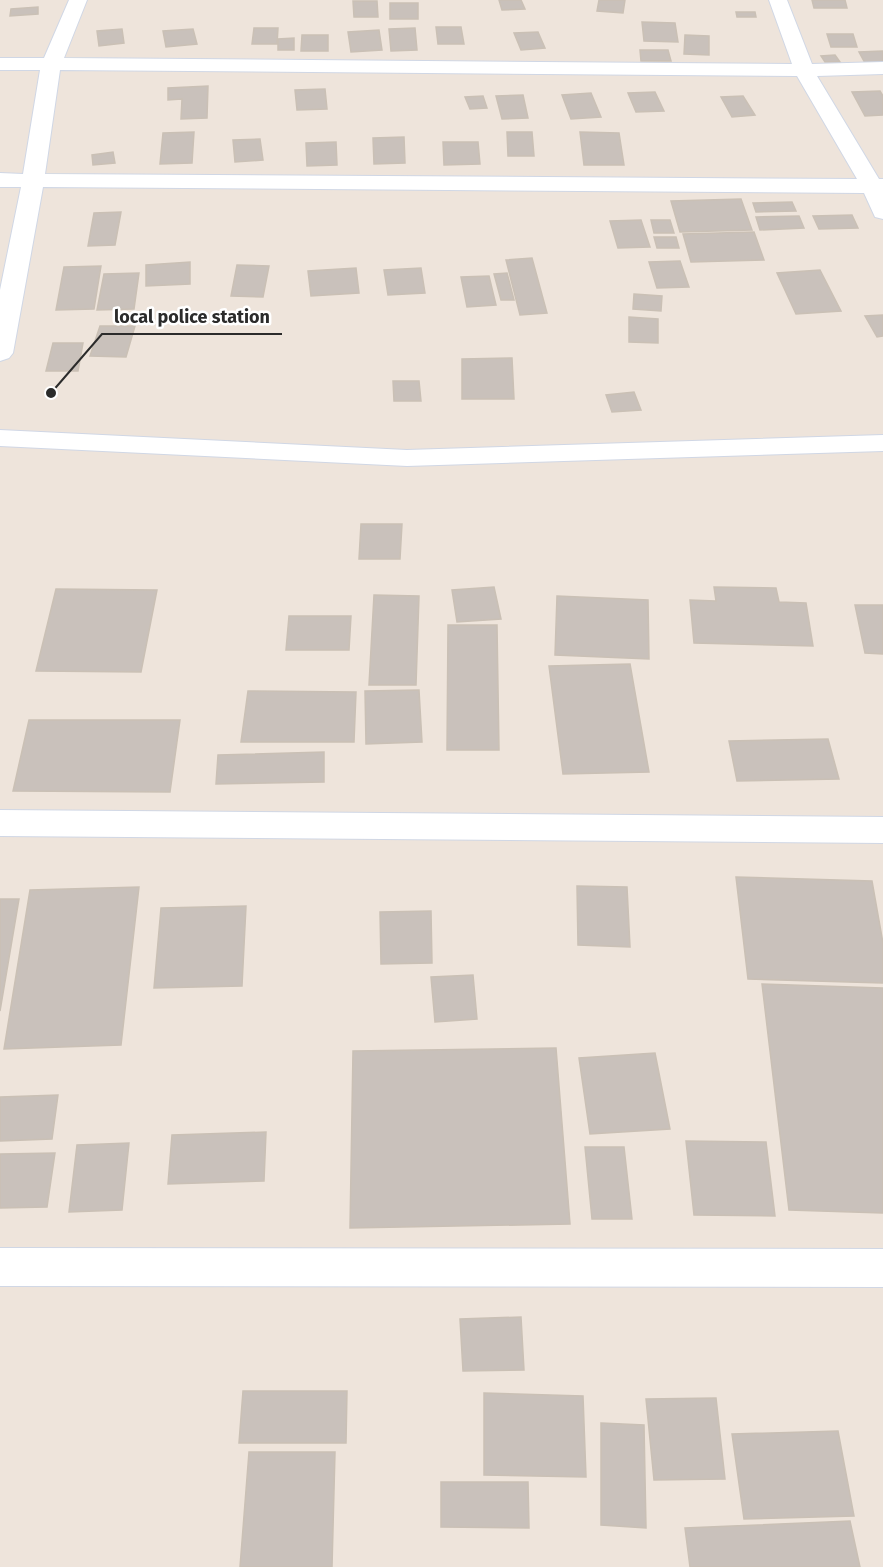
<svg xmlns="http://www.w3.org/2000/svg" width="883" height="1567" viewBox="0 0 883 1567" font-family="'Fira Sans',sans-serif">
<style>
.building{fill:#c9c1bb;stroke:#cac0b5;stroke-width:1.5}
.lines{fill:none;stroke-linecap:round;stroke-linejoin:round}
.street-casing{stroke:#d0d7e5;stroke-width:2}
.secondary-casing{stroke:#d0d7e5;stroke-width:2}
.street{fill:#fff;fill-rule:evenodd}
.secondary{fill:#fff;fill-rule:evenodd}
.leader{fill:none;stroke:#2b2b2b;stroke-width:2}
.callout-dot{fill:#2b2b2b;stroke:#fff;stroke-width:2}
.callout-label{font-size:18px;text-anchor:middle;font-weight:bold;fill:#2b2b2b;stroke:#fff;stroke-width:5;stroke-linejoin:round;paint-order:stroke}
</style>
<rect width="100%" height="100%" fill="#eee4db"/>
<path class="building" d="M 499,0 L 521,0 L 525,9 L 502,10 Z
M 599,0 L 625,0 L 623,13 L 597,11 Z
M 812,0 L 845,0 L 847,8 L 814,8 Z
M 353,1 L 377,1 L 378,17 L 354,17 Z
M 390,3 L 418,3 L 418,19 L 390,19 Z
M 38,7 L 38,14 L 10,16 L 11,9 Z
M 736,12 L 755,12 L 756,17 L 737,17 Z
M 642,22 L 675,23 L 678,42 L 644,41 Z
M 436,27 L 461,27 L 464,44 L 438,44 Z
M 254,28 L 278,28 L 277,44 L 252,44 Z
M 415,28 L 417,50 L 391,51 L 389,29 Z
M 122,29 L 124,43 L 99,46 L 97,31 Z
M 193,29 L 197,44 L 166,47 L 163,31 Z
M 379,30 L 382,50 L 351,52 L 348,32 Z
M 538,32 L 545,48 L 521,50 L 514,33 Z
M 827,34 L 853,34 L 857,47 L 831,47 Z
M 302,35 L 328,35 L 328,51 L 301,51 Z
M 685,35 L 709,36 L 709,55 L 684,54 Z
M 294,38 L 294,50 L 278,50 L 278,39 Z
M 640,50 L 668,50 L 671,61 L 641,61 Z
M 883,51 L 883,63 L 865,63 L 859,52 Z
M 835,55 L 840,62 L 825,62 L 821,56 Z
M 208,86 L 207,118 L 181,119 L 182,99 L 168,100 L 168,88 Z
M 325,89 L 327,109 L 297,110 L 295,90 Z
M 880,91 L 883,96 L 883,115 L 865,116 L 852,92 Z
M 655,92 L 664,111 L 636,112 L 628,93 Z
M 591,93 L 601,117 L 571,119 L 562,95 Z
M 523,95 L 528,118 L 502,119 L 496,96 Z
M 483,96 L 487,108 L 470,109 L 465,97 Z
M 743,96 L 755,115 L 732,117 L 721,97 Z
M 194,132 L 192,163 L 160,164 L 163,133 Z
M 507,132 L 532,132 L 534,156 L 508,156 Z
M 580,132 L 619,133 L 624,165 L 584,165 Z
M 404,137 L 405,163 L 374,164 L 373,138 Z
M 260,139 L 263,160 L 235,162 L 233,140 Z
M 336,142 L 337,165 L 307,166 L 306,143 Z
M 443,142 L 478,142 L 480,164 L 444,165 Z
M 113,152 L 115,163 L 93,165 L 92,155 Z
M 741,199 L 752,230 L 680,232 L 671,201 Z
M 792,202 L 796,211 L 756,212 L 753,203 Z
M 121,212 L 115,245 L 88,246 L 94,213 Z
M 852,215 L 858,228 L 819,229 L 813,216 Z
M 799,216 L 804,228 L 760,230 L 756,217 Z
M 641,220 L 650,247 L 618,248 L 610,221 Z
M 651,220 L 670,220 L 674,233 L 654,233 Z
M 754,232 L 764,260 L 691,262 L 683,234 Z
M 654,237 L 676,237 L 679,248 L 657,248 Z
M 532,258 L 547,313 L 520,315 L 506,260 Z
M 680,261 L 689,287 L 657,288 L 649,262 Z
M 190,262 L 190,284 L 146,286 L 146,265 Z
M 237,265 L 269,266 L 263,297 L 231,296 Z
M 101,266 L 94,309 L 56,310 L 64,267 Z
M 356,268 L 359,293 L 311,296 L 308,271 Z
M 421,268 L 425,293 L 388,295 L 384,270 Z
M 820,270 L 841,311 L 796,314 L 777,273 Z
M 139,273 L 134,309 L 97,310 L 104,274 Z
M 507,273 L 514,300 L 501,300 L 494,274 Z
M 489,276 L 496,305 L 467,307 L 461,277 Z
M 634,294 L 662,296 L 661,311 L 633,309 Z
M 883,315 L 883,336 L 877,337 L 865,316 Z
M 629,317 L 658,319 L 658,343 L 629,342 Z
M 100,326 L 135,326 L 126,357 L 90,356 Z
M 53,343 L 83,343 L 78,371 L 46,371 Z
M 512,358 L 514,399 L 462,399 L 462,359 Z
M 393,381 L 419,381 L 421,401 L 394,401 Z
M 634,392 L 641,410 L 612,412 L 606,395 Z
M 361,524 L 402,524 L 400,559 L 359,559 Z
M 494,587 L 501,619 L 457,622 L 452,590 Z
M 714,587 L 776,588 L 779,602 L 806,603 L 813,646 L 694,643 L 690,600 L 716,601 Z
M 56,589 L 157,590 L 141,672 L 36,671 Z
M 374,595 L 419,596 L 416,685 L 369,685 Z
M 557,596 L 648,600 L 649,659 L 555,655 Z
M 855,605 L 883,605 L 883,654 L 865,653 Z
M 289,616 L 351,616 L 349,650 L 286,650 Z
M 448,625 L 497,625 L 499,750 L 447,750 Z
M 630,664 L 649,772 L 563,774 L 549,666 Z
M 419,690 L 422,742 L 366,744 L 365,691 Z
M 248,691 L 356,692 L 354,742 L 241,742 Z
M 29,720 L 180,720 L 170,792 L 13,791 Z
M 828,739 L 839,779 L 737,781 L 729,741 Z
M 324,752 L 324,782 L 216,784 L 218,755 Z
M 736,877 L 872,881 L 883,943 L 883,983 L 748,979 Z
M 577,886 L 627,887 L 630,947 L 578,945 Z
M 139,887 L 121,1045 L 4,1049 L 30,890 Z
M 0,899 L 19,899 L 0,1011 Z
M 246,906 L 242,986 L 154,988 L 161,908 Z
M 431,911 L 432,963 L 381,964 L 380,912 Z
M 473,975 L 477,1019 L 435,1022 L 431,977 Z
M 762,984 L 883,988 L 883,1213 L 789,1210 Z
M 556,1048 L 570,1224 L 350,1228 L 353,1051 Z
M 655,1053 L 670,1129 L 590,1134 L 579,1058 Z
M 58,1095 L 52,1139 L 0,1141 L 0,1097 Z
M 266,1132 L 264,1181 L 168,1184 L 172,1135 Z
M 686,1141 L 766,1142 L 775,1216 L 694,1215 Z
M 129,1143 L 122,1210 L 69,1212 L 77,1145 Z
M 585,1147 L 624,1147 L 632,1219 L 592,1219 Z
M 55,1153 L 47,1207 L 0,1208 L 0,1154 Z
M 521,1317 L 524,1370 L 463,1371 L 460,1319 Z
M 243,1391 L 347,1391 L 346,1443 L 239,1443 Z
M 484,1393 L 583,1396 L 586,1477 L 484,1475 Z
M 716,1398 L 725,1479 L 654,1480 L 646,1399 Z
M 601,1423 L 644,1425 L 646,1528 L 601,1525 Z
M 838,1431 L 854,1516 L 744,1519 L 732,1434 Z
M 249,1452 L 335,1452 L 332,1567 L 240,1567 Z
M 441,1482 L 528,1482 L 529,1528 L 441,1527 Z
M 850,1521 L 860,1567 L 690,1567 L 685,1528 Z"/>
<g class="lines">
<defs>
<path id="street" d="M 69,0 L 87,0 L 64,58 L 792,64 L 769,0 L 787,0 L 812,64 L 883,62 L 883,74 L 817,76 L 879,179 L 883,179 L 883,219 L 875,217 L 864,193 L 43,187 L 13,353 L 9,358 L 0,361 L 0,290 L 21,187 L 0,187 L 0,173 L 23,174 L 40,70 L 0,70 L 0,58 L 44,58 ZM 60,70 L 797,76 L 857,179 L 45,174 Z
M 0,810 L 883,817 L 883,843 L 0,836 Z
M 0,1248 L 883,1249 L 883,1287 L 0,1286 Z"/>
<path id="secondary" d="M 0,430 L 407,450 L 883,435 L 883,451 L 407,466 L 0,446 Z"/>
</defs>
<use href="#street" class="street-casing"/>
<use href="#secondary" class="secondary-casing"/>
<use href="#street" class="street"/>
<use href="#secondary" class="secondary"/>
</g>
<path class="leader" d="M51 393L102 334H282"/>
<circle class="callout-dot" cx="51" cy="393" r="6"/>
<g class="callout-label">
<text x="192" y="323">local police station</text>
</g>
</svg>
